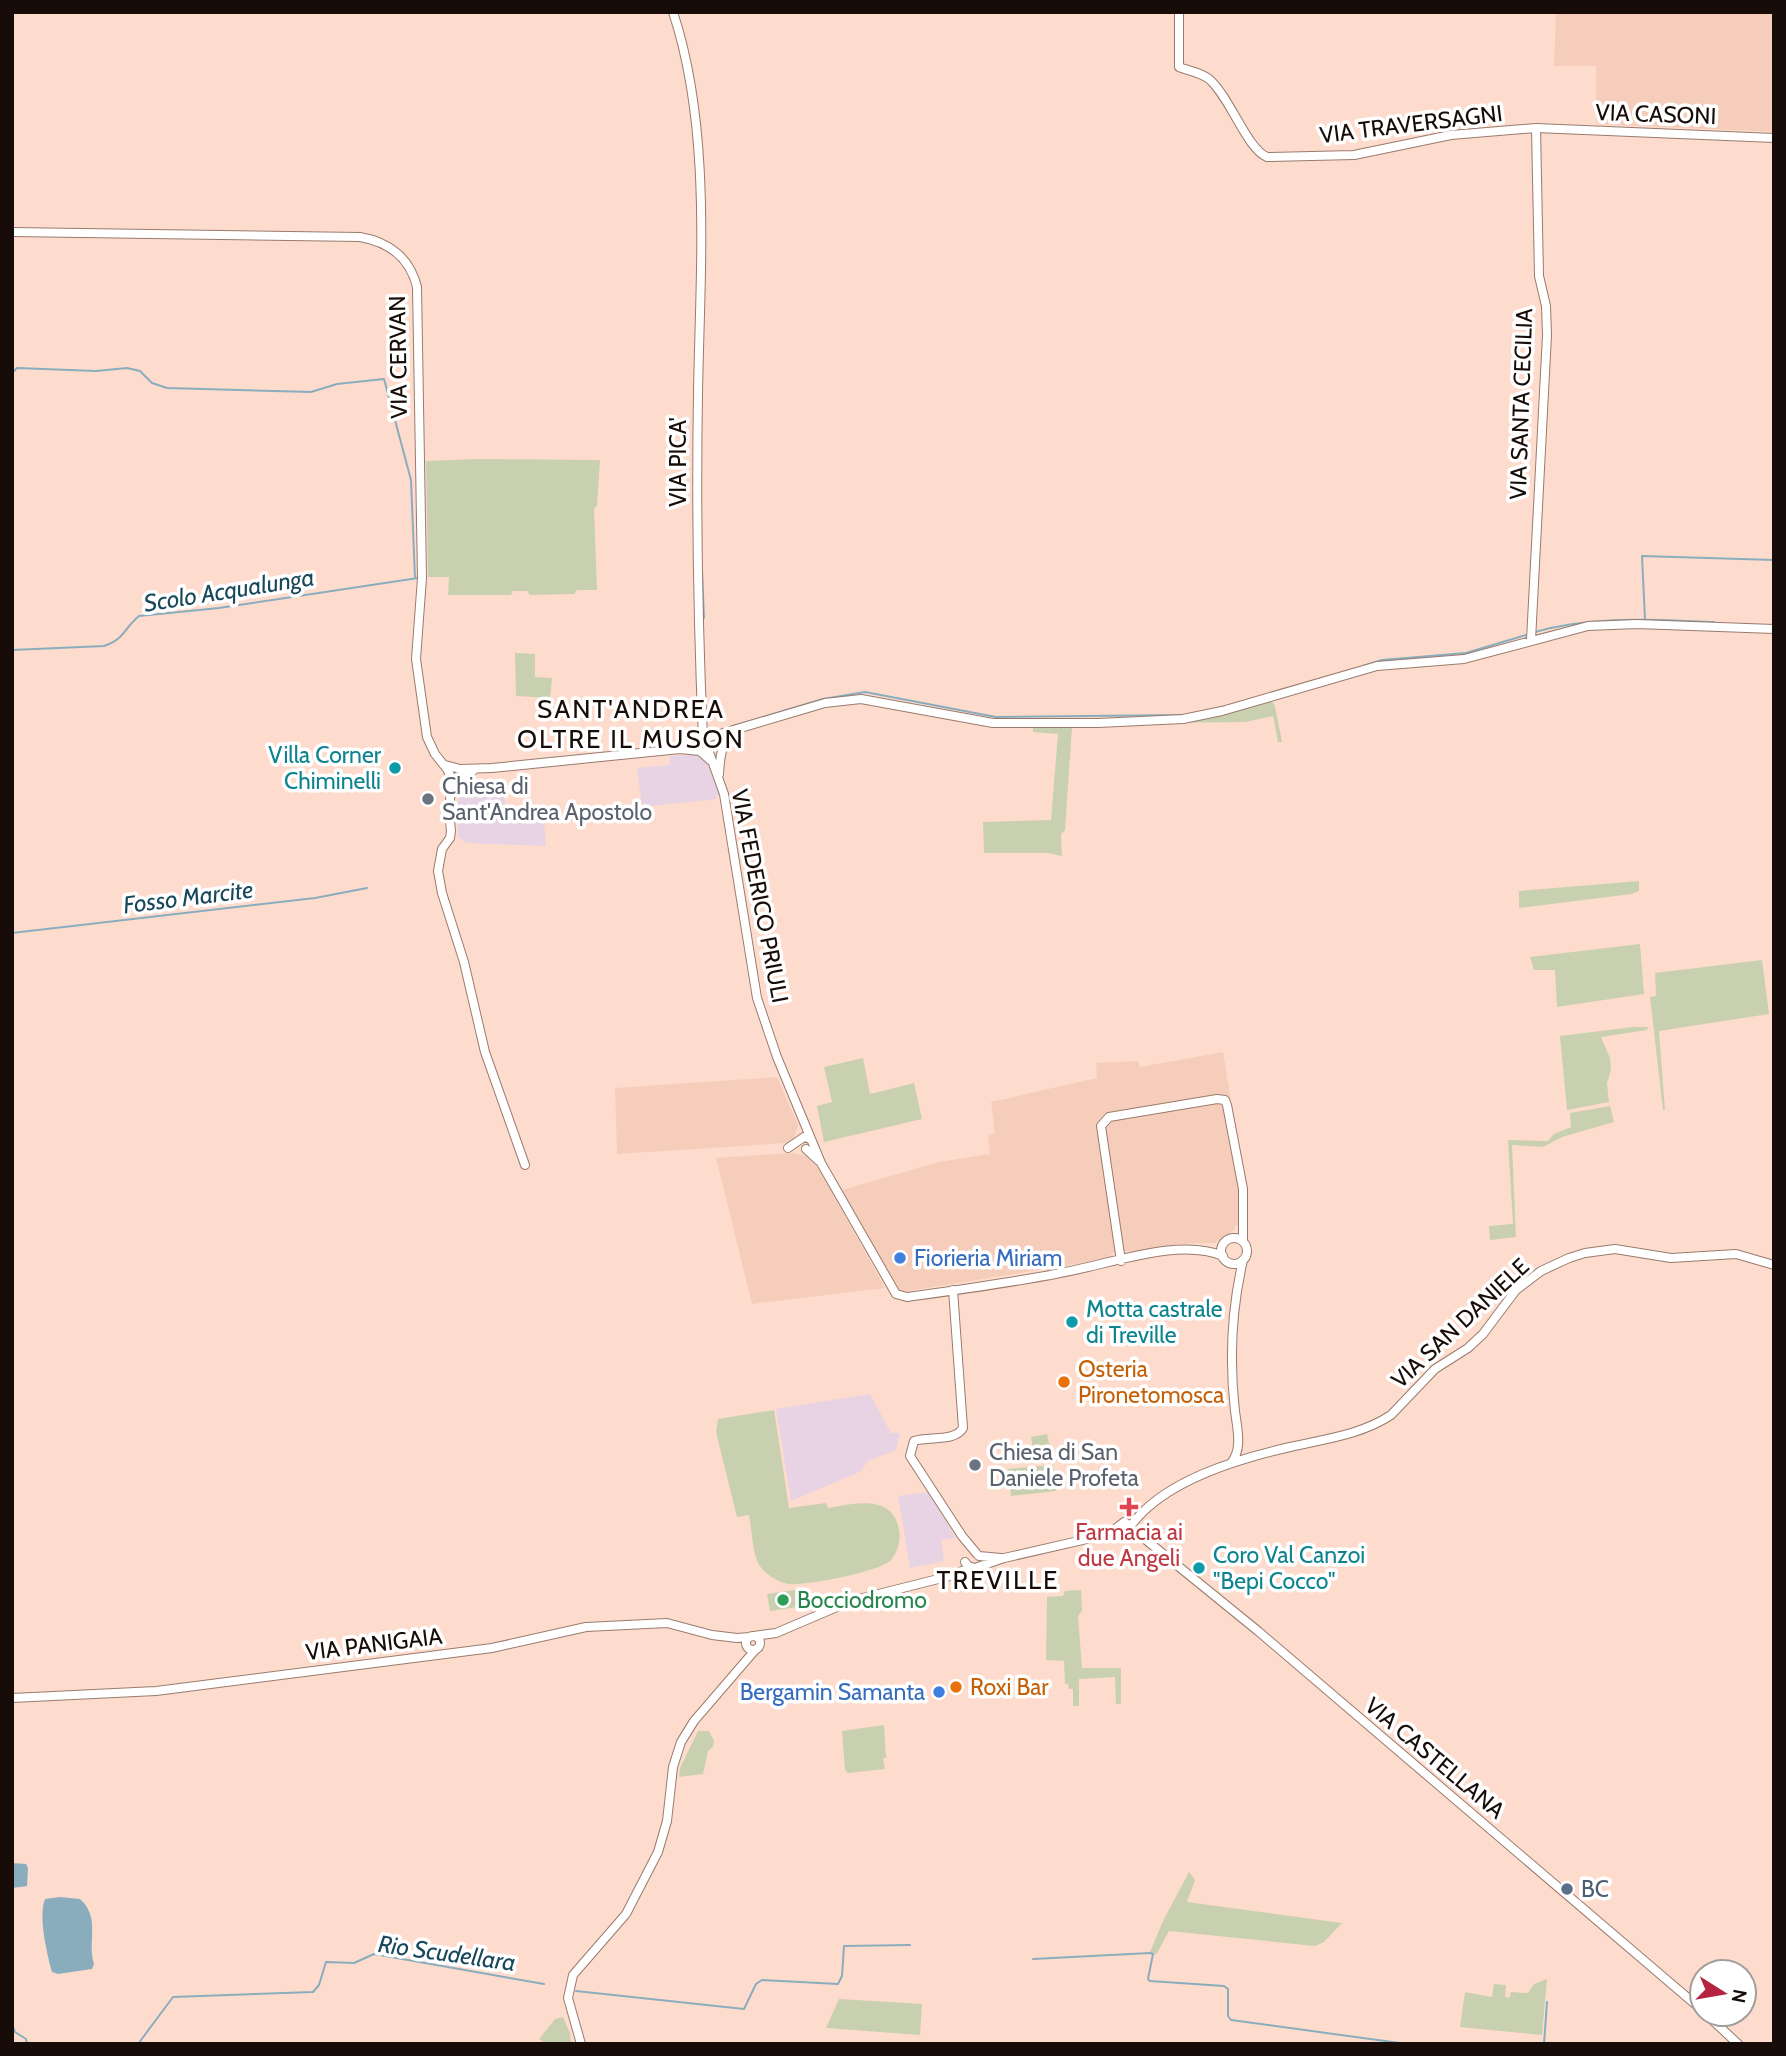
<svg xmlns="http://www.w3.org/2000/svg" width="1786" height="2056" viewBox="0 0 1786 2056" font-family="Cabin,sans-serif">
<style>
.built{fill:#f6cdbb}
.education{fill:#e7d3e3}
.green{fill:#c8d0b0}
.water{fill:#8aadbe}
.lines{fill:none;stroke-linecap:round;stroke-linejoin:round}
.stream{stroke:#8aadbe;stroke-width:2}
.secondary-casing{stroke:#997b6d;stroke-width:10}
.secondary{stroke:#fff;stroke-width:8}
.culture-dot{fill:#0f9aa8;stroke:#fff;stroke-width:2.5}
.worship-dot{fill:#6b7280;stroke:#fff;stroke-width:2.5}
.shop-dot{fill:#3f7fe0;stroke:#fff;stroke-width:2.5}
.food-dot{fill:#e8710a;stroke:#fff;stroke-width:2.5}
.health-dot{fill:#e0444e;stroke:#fff;stroke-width:2.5}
.leisure-dot{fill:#2e9e5b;stroke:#fff;stroke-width:2.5}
.service-dot{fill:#5c6f8a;stroke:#fff;stroke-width:2.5}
.labels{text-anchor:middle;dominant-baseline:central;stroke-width:7;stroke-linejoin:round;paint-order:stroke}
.street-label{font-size:23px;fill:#170c08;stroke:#fff}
.culture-label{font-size:23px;fill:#0d838f;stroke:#fff;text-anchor:start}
.worship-label{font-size:23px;fill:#5b616d;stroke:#fff;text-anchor:start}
.shop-label{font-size:23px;fill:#366cbe;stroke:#fff;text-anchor:start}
.food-label{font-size:23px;fill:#c56008;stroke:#fff;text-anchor:start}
.health-label{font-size:23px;fill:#be3a42;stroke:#fff}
.leisure-label{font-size:23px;fill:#27864d;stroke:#fff;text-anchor:start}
.service-label{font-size:23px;fill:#4e5e75;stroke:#fff;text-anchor:start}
.water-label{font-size:24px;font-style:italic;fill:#18485b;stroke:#fff}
.quarter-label{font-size:26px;letter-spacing:2px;fill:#170c08;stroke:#fff}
</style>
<rect width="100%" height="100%" fill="#fedccd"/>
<path class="built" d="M 1556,12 L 1774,12 L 1774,132 L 1596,124 L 1596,66 L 1554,66 Z
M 1223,1052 L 1246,1190 L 1244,1226 L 1236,1225 L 1233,1231 L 1215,1243 L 1179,1244 L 1139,1251 L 1115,1251 L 1107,1259 L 902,1292 L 892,1282 L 842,1190 L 939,1162 L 990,1154 L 988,1136 L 995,1133 L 991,1102 L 1097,1078 L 1096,1063 L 1138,1061 L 1140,1067 Z
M 777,1077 L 798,1125 L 794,1138 L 787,1143 L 617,1154 L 615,1088 Z
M 792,1153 L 805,1156 L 818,1168 L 885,1288 L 752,1304 L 716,1158 Z"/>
<path class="education" d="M 696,754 L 706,761 L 720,796 L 716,796 L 716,799 L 642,807 L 637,768 L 670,765 L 670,756 Z
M 504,794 L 506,811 L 543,808 L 546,846 L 467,843 L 458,837 L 458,797 Z
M 870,1394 L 891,1433 L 900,1433 L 896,1450 L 868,1461 L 861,1471 L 855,1474 L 791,1501 L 776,1409 Z
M 928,1492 L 956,1538 L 941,1540 L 944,1561 L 910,1568 L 898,1496 Z"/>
<path class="green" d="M 478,459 L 600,460 L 597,506 L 594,508 L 597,590 L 577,590 L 574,594 L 530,595 L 527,591 L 513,591 L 511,595 L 448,595 L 449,577 L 428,577 L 426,461 Z
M 515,653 L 535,654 L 535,677 L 552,678 L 550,698 L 516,696 Z
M 1272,701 L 1275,706 L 1282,742 L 1278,742 L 1273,716 L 1245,722 L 1171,723 L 1214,718 Z
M 1072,727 L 1065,830 L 1061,834 L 1062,856 L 1048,853 L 984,853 L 983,822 L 1051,820 L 1058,734 L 1033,732 L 1033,728 Z
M 1639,881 L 1639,891 L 1632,894 L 1519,908 L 1519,891 Z
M 1640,944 L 1644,994 L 1557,1007 L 1555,970 L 1534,970 L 1530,957 Z
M 1762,960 L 1769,1014 L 1659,1031 L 1665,1110 L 1663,1110 L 1650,997 L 1656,996 L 1655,973 Z
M 1632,1027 L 1648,1027 L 1647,1030 L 1601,1037 L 1610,1058 L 1611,1070 L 1607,1083 L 1609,1102 L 1567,1110 L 1560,1036 Z
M 863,1058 L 870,1094 L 914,1083 L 922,1119 L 824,1142 L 817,1106 L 832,1102 L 824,1067 Z
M 1610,1106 L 1614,1122 L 1562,1137 L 1543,1147 L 1512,1145 L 1516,1237 L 1490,1240 L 1489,1226 L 1513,1224 L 1508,1140 L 1548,1141 L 1554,1134 L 1571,1127 L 1570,1113 Z
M 774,1410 L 789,1508 L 826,1503 L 828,1508 C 853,1504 893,1493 899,1530 C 901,1540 898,1552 891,1560 C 880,1572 804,1586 788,1584 C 777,1582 763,1573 758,1563 C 752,1550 752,1530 749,1515 L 737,1517 L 716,1432 L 718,1419 Z
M 1047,1434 L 1053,1460 L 1036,1463 L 1031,1437 Z
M 1053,1465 L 1056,1491 L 1011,1496 L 1008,1469 Z
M 795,1590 L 798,1607 L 770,1611 L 767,1594 Z
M 1081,1590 L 1082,1611 L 1078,1616 L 1082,1668 L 1121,1668 L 1121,1704 L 1116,1704 L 1115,1677 L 1079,1679 L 1079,1706 L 1073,1706 L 1073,1689 L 1069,1689 L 1068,1684 L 1065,1684 L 1064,1661 L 1046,1660 L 1047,1597 L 1063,1596 L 1065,1591 Z
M 884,1725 L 886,1758 L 883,1758 L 885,1769 L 848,1773 L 845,1770 L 842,1731 Z
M 698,1731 L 709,1731 L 714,1741 L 713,1747 L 708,1751 L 703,1774 L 679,1777 L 680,1768 Z
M 1189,1872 L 1195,1880 L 1187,1902 L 1342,1923 L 1324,1942 L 1315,1946 L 1169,1931 L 1156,1955 L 1150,1952 L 1163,1921 Z
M 1547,1979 L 1542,2035 L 1460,2027 L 1465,1992 L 1492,1997 L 1494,1984 L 1506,1985 L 1505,1997 L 1509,1998 L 1511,1992 L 1528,1993 L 1534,1984 Z
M 839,1999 L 922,2004 L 920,2035 L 826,2028 Z
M 563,2017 L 570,2033 L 571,2044 L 547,2044 L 539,2039 L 555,2019 Z"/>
<path class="water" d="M 12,1863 L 26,1864 L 28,1868 L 27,1886 L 12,1888 Z
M 60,1897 L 80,1899 C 101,1918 87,1942 94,1964 L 92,1969 L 58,1974 L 52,1972 C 47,1954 38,1916 45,1899 Z"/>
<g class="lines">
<path class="stream" d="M 12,373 L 17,368 L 96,371 L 127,368 L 140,371 L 152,383 L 167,388 L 311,392 L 337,384 L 384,379 L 411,480 L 415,578
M 702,571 L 704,618
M 1645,620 L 1642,556 L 1774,560
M 1535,632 C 1594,615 1654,620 1714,622
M 12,650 L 104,646 C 124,640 124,628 139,616 L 219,608 L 418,578
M 1363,666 L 1382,660 L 1466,653 L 1526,635
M 733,726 L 823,699 L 865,692 L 996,717 L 1183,715
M 12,933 L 315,898 L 367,888
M 1033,1959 L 1150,1953 L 1153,1954 L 1148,1979 L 1150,1981 L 1224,1986 L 1228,1989 L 1228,2016 L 1231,2020 L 1407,2044
M 576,1991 L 744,2009 L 756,1984 L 762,1980 L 838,1984 L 842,1976 L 844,1946 L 910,1945
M 12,2024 L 15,2032 L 26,2039 L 27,2044
M 138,2044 L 173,1997 L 313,1992 L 319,1985 L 326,1962 L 354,1963 L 374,1954 L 544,1984
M 1544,2044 L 1547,2002"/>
<defs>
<path id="secondary" d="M 673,12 C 712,130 700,270 698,393 C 696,508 698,624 703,739
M 1179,12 L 1179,67 C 1189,71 1200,72 1209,79 C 1230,97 1247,149 1267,157 L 1354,155 L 1451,135 L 1536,128 L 1774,138
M 12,232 L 360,237 C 389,242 410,258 417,287 L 422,578 L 416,659 L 427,737 L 435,754 L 447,769 L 452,779 L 449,811 L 451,831 L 450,838 L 442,849 L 438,871 L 442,893 L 464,962 L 485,1052 L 525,1165
M 1531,640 L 1547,335 L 1546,306 L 1539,276 L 1536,128
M 703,739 L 825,703 L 861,699 L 993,723 L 1098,723 L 1183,719 L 1222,711 L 1377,666 L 1464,659 L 1588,626 L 1637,624 L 1774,629
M 706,744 L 724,794 L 757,998 L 777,1057 L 821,1163 L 896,1294 L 907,1297 C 958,1290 1010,1283 1060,1273 C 1108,1265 1178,1237 1223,1256
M 445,765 L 460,769 L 492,768 L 680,749 L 700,751 L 710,760
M 719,774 C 720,757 721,743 734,731
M 453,792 L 459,781 L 475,769
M 788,1148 L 804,1137 L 811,1139
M 806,1149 L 819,1161
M1221 1251a13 13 0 1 1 26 0a13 13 0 1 1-26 0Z
M 1121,1261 L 1101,1126 L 1109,1117 L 1217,1099 L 1225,1100 L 1227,1105 L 1243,1189 L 1243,1240
M 953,1290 L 963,1428 C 955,1442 929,1436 914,1441 L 910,1456 L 962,1536 L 977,1554
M 1231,1463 C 1243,1449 1237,1428 1235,1411 C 1229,1359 1231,1312 1243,1260
M 1130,1527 L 1258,1631 L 1702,2010
M 1130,1527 C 1162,1481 1237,1459 1290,1447 C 1324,1439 1361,1435 1391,1415 L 1435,1369 L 1468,1348 L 1483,1334 L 1516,1290 L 1541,1271 L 1569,1258 L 1585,1253 L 1615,1249 L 1671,1258 L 1736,1254 L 1774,1265
M 1109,1534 L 1124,1522 L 1129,1525 L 1129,1531
M 979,1556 L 1001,1558
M 965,1562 L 968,1566 L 975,1568 L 1004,1558 L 1109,1534 L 1121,1533 L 1140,1538
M 754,1636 L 776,1633 L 851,1601 L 954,1575 L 970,1567
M746 1643a7 7 0 1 1 14 0a7 7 0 1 1-14 0Z
M 12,1698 L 156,1691 L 492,1648 L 586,1627 L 667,1623 L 712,1635 L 737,1638 L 750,1637
M 1706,2014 L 1738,2044
M 581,2044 L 568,1998 L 573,1975 L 626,1914 L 658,1852 L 667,1821 L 673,1767 L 681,1742 L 694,1721 L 756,1649"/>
</defs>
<use href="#secondary" class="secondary-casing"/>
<use href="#secondary" class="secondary"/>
</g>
<g class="culture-dot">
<circle cx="395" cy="768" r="7"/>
<circle cx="1072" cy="1322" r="7"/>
<circle cx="1199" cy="1568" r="7"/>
</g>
<g class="worship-dot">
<circle cx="428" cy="799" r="7"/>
<circle cx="975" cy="1465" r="7"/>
</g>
<g class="shop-dot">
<circle cx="900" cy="1258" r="7"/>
<circle cx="939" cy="1692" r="7"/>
</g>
<g class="food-dot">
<circle cx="1064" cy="1382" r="7"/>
<circle cx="956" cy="1687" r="7"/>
</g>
<path class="health-dot" d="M1125.5 1496.5h7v7h7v7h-7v7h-7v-7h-7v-7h7z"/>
<circle class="leisure-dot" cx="783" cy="1600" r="7"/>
<circle class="service-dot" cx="1567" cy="1889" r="7"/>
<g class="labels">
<g class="street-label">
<text transform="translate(1656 114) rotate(2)">VIA CASONI</text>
<text transform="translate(1411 124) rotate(-7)">VIA TRAVERSAGNI</text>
<text transform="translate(398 357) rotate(-91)">VIA CERVAN</text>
<text transform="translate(1521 404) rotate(-88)">VIA SANTA CECILIA</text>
<text transform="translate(678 462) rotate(-90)">VIA PICA'</text>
<text transform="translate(760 896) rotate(79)">VIA FEDERICO PRIULI</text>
<text transform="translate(1460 1323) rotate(-43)">VIA SAN DANIELE</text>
<text transform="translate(374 1644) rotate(-7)">VIA PANIGAIA</text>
<text transform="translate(1435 1758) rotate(40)">VIA CASTELLANA</text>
</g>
<g class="culture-label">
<text x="381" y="755" text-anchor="end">Villa Corner<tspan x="381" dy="26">Chiminelli</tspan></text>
<text x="1086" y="1309">Motta castrale<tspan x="1086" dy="26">di Treville</tspan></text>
<text x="1213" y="1555">Coro Val Canzoi<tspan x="1213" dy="26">"Bepi Cocco"</tspan></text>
</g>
<g class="worship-label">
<text x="442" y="786">Chiesa di<tspan x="442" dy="26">Sant'Andrea Apostolo</tspan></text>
<text x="989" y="1452">Chiesa di San<tspan x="989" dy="26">Daniele Profeta</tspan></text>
</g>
<g class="shop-label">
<text x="914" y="1258">Fiorieria Miriam</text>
<text x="925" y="1692" text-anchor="end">Bergamin Samanta</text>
</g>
<g class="food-label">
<text x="1078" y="1369">Osteria<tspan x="1078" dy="26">Pironetomosca</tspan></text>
<text x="970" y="1687">Roxi Bar</text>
</g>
<g class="health-label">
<text x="1129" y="1532">Farmacia ai<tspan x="1129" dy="26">due Angeli</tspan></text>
</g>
<g class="leisure-label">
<text x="797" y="1600">Bocciodromo</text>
</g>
<g class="service-label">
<text x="1581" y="1889">BC</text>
</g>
<g class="water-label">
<text transform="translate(229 590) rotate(-9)">Scolo Acqualunga</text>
<text transform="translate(188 897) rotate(-7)">Fosso Marcite</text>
<text transform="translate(447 1953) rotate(8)">Rio Scudellara</text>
</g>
<g class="quarter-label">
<text x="631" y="709">SANT'ANDREA<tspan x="631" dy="30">OLTRE IL MUSON</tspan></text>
<text x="998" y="1580">TREVILLE</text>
</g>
</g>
<rect width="1786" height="2056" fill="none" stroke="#170c08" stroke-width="28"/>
<g transform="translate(1723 1993) rotate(101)"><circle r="33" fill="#ffffff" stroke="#a29e9c" stroke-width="2"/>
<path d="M0-5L12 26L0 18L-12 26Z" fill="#b62441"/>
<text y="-10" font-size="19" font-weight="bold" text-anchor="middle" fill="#170c08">N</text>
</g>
</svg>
